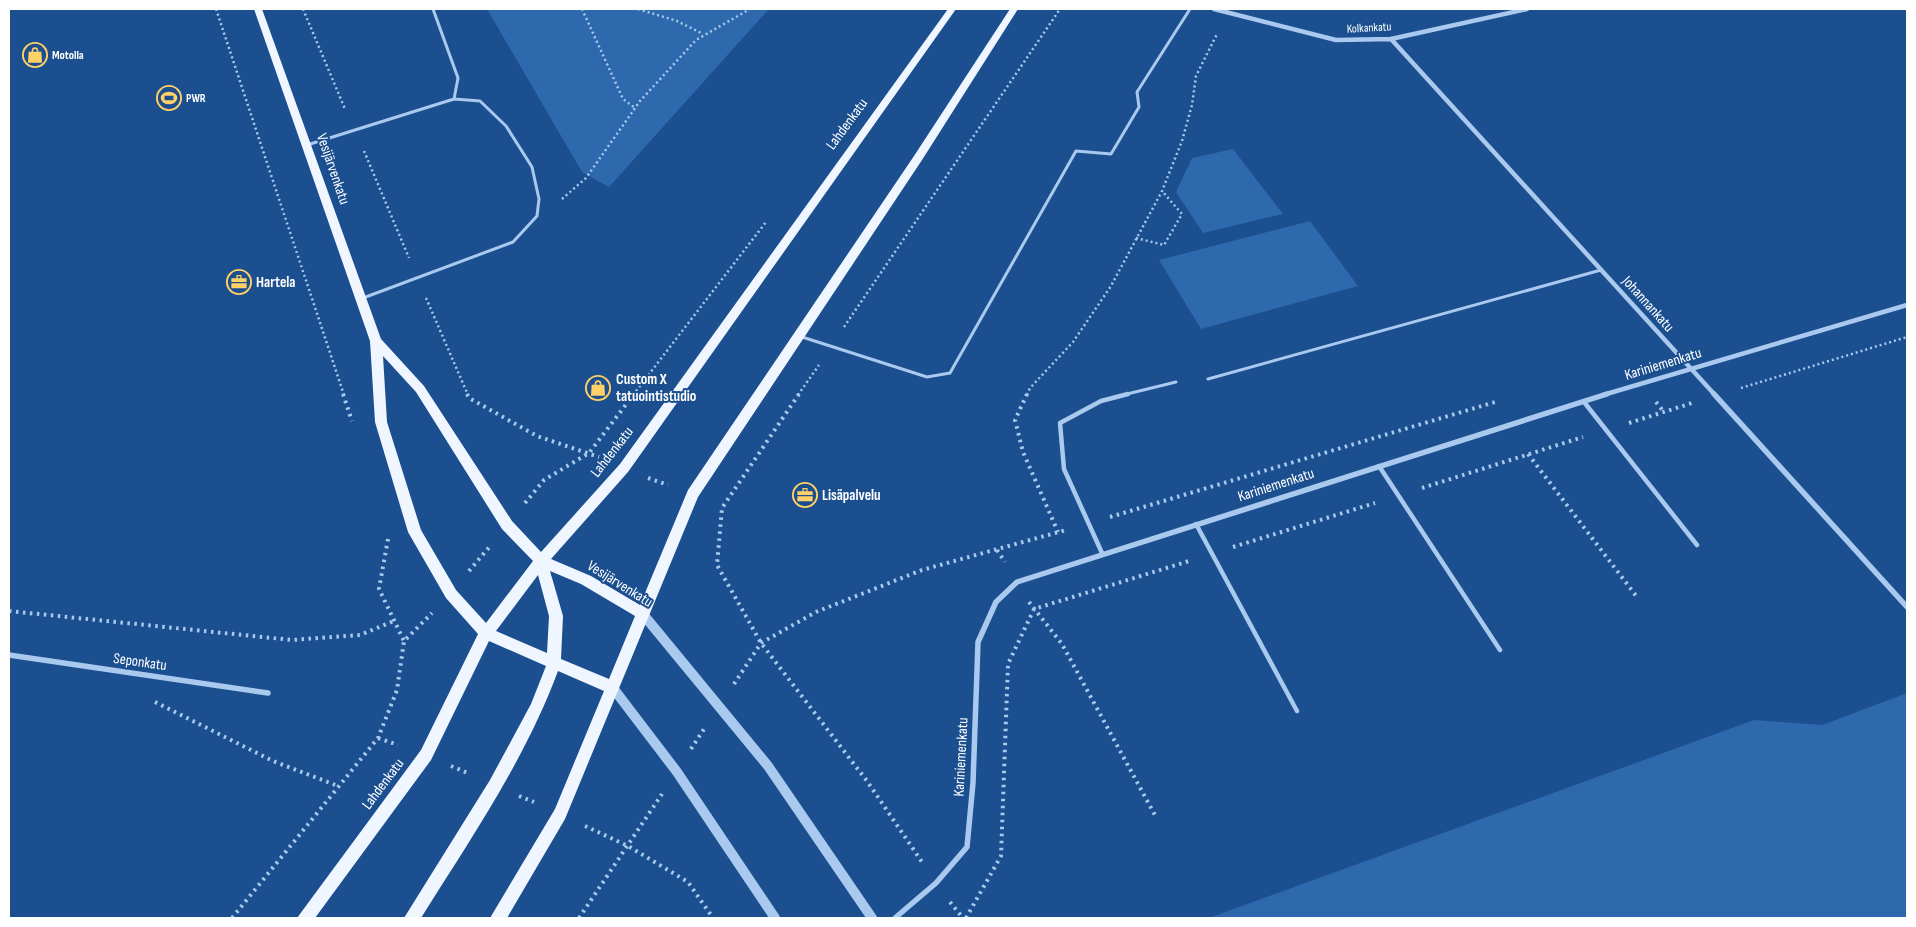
<svg xmlns="http://www.w3.org/2000/svg" width="1916" height="927" viewBox="0 0 1916 927" font-family="'Sofia Sans Condensed',sans-serif">
<style>
.green{fill:#2e69ad}
.lines{fill:none;stroke-linecap:round;stroke-linejoin:round}
.path-far1{stroke:#a9c9ee;stroke-width:2.5;stroke-dasharray:2 3;stroke-linecap:butt}
.path{stroke:#a9c9ee;stroke-width:4;stroke-dasharray:2.5 4.5;stroke-linecap:butt}
.service-far1{stroke:#a9c9ee;stroke-width:3}
.service{stroke:#a9c9ee;stroke-width:4.5}
.minor-far1{stroke:#a9c9ee;stroke-width:4.5}
.minor{stroke:#a9c9ee;stroke-width:5.5}
.tertiary{stroke:#a9c9ee;stroke-width:10}
.primary{fill:#f0f6ff;fill-rule:evenodd}
.labels{text-anchor:middle;dominant-baseline:central;stroke-width:4;stroke-linejoin:round;paint-order:stroke}
.far-street-label{font-size:12px;fill:#fff;stroke:#1b4f8f}
.far-poi-label{font-size:12px;font-weight:bold;fill:#fff;stroke:#1b4f8f;text-anchor:start}
.street-label{font-size:15px;fill:#fff;stroke:#1b4f8f}
.poi-label{font-size:15px;font-weight:bold;fill:#fff;stroke:#1b4f8f;text-anchor:start}
</style>
<rect width="100%" height="100%" fill="#1b4f8f"/>
<path class="green" d="M 487,9 L 769,9 L 609,187 L 582,172 Z
M 1233,149 L 1283,214 L 1203,233 L 1176,192 L 1192,158 Z
M 1310,221 L 1358,286 L 1201,329 L 1159,260 Z
M 1907,693 L 1907,918 L 1209,918 L 1754,720 L 1822,725 Z"/>
<g class="lines">
<path class="path-far1" d="M 216,9 L 344,395
M 303,9 L 345,109
M 582,9 L 623,99 L 635,108
M 638,9 L 677,21 L 703,34
M 364,151 L 409,258
M 562,199 L 586,178 L 640,101 L 696,40 L 750,9
M 1136,238 L 1164,245 L 1182,214 L 1162,191
M 426,298 L 468,395
M 844,327 L 1060,9
M 1741,388 L 1907,337
M 633,395 L 766,222
M 798,395 L 819,365
M 1027,395 L 1030,388 L 1073,342 L 1111,286 L 1162,191 L 1182,141 L 1192,105 L 1196,76 L 1217,34"/>
<path class="path" d="M 343,394 L 352,421
M 467,394 L 469,398 L 537,436 L 599,457
M 799,394 L 722,508 L 717,565 L 761,643 L 867,781 L 922,862
M 1027,394 L 1015,420 L 1023,452 L 1058,532
M 1656,402 L 1664,412
M 1629,423 L 1692,403
M 1528,454 L 1637,597
M 648,478 L 668,485
M 1422,488 L 1583,437
M 525,503 L 544,480 L 589,453 L 634,394
M 1110,517 L 1495,402
M 388,539 L 379,589 L 404,641
M 1233,547 L 1375,503
M 997,550 L 1005,562
M 469,571 L 491,545
M 1029,602 L 1062,644 L 1156,817
M 9,611 L 292,640 L 360,635 L 394,621
M 734,684 L 761,643 L 816,612 L 922,570 L 1066,530
M 155,702 L 273,761 L 338,786
M 378,738 L 398,745
M 691,749 L 704,729
M 451,766 L 470,774
M 519,796 L 534,802
M 585,826 L 628,846 L 688,882 L 713,918
M 950,902 L 963,918
M 232,918 L 378,738 L 397,690 L 404,641 L 432,613
M 579,918 L 662,794
M 966,918 L 1001,856 L 1008,664 L 1034,609 L 1189,561"/>
<path class="service-far1" d="M 307,145 L 454,99 L 458,78 L 433,9
M 363,298 L 513,242 L 537,216 L 539,199 L 532,167 L 506,126 L 480,101 L 454,99
M 799,336 L 927,377 L 950,373 L 1076,151 L 1111,154 L 1139,107 L 1137,92 L 1190,9
M 1208,379 L 1601,270
M 1123,395 L 1176,382"/>
<path class="service" d="M 1584,402 L 1697,545
M 1379,466 L 1500,650
M 1196,524 L 1297,711
M 1102,553 L 1064,469 L 1060,423 L 1101,401 L 1128,394"/>
<path class="minor-far1" d="M 1214,9 L 1336,40 L 1391,39 L 1527,9
M 1391,39 L 1715,395
M 1603,395 L 1907,305"/>
<path class="minor" d="M 1714,394 L 1907,607
M 9,655 L 268,693
M 895,918 L 936,883 L 967,847 L 973,783 L 978,642 L 996,602 L 1017,582 L 1607,394"/>
<path class="tertiary" d="M 642,613 L 768,766 L 872,918
M 613,688 L 677,772 L 775,918"/>
<path class="primary" d="M 254,9 L 262,9 L 381,339 L 424,386 L 512,521 L 541,552 L 620,464 L 948,9 L 956,9 L 628,472 L 551,559 L 591,576 L 640,605 L 688,490 L 914,156 L 1010,9 L 1018,9 L 922,160 L 698,497 L 565,819 L 507,918 L 490,918 L 555,809 L 604,691 L 558,671 C 525,760 471,838 421,918 L 404,918 L 490,780 L 531,704 L 546,666 L 489,641 L 431,760 L 315,918 L 297,918 L 421,750 L 478,634 L 446,598 L 408,532 L 375,422 L 370,341 ZM 383,356 L 416,392 L 502,529 L 533,561 L 486,623 L 456,590 L 421,530 L 387,422 ZM 550,571 L 581,584 L 635,616 L 609,679 L 561,659 L 563,616 ZM 538,575 L 549,616 L 547,653 L 496,631 Z"/>
</g>
<defs>
<symbol id="shop-ring" viewBox="-11 -11 22 22"><circle r="9.5" fill="#1b4f8f" stroke="#ffd166" stroke-width="1.5"/><path d="M-5-2.5h2.3a2.7 3.5 0 0 1 5.4 0H5L5.5 6h-11ZM-1.5-2.5h3a1.5 2.3 0 0 0-3 0Z" fill="#ffd166"/></symbol>
<symbol id="stadium-ring" viewBox="-11 -11 22 22"><circle r="9.5" fill="#1b4f8f" stroke="#ffd166" stroke-width="1.5"/><path d="M0-5a6.5 5 0 1 0 0 10a6.5 5 0 1 0 0-10ZM-3.5-1.8h7v3.6h-7Z" fill="#ffd166"/></symbol>
<symbol id="office-ring" viewBox="-11 -11 22 22"><circle r="9.5" fill="#1b4f8f" stroke="#ffd166" stroke-width="1.5"/><path d="M-6-3h4V-5.5h4V-3h4V5H-6ZM-1-4.5V-3h2v-1.5ZM-6 0V1H6V0Z" fill="#ffd166"/></symbol>
</defs>
<g fill-rule="evenodd">
<use href="#shop-ring" x="21" y="41" width="28" height="28"/>
<use href="#stadium-ring" x="155" y="84" width="28" height="28"/>
<use href="#office-ring" x="225" y="268" width="28" height="28"/>
<use href="#shop-ring" x="584" y="374" width="28" height="28"/>
<use href="#office-ring" x="791" y="481" width="28" height="28"/>
</g>
<g class="labels">
<g class="far-street-label">
<text transform="translate(1369 28) rotate(-3)">Kolkankatu</text>
</g>
<g class="far-poi-label">
<text x="52" y="55">Motolla</text>
<text x="186" y="98">PWR</text>
</g>
<g class="street-label">
<text transform="translate(847 124) rotate(-54)">Lahdenkatu</text>
<text transform="translate(333 169) rotate(71)">Vesijärvenkatu</text>
<text transform="translate(1648 304) rotate(48)">Johannankatu</text>
<text transform="translate(1663 364) rotate(-17)">Kariniemenkatu</text>
<text transform="translate(612 452) rotate(-52)">Lahdenkatu</text>
<text transform="translate(1276 485) rotate(-18)">Kariniemenkatu</text>
<text transform="translate(620 584) rotate(32)">Vesijärvenkatu</text>
<text transform="translate(140 662) rotate(8)">Seponkatu</text>
<text transform="translate(961 757) rotate(-87)">Kariniemenkatu</text>
<text transform="translate(383 784) rotate(-53)">Lahdenkatu</text>
</g>
<g class="poi-label">
<text x="256" y="282">Hartela</text>
<text x="616" y="379">Custom X<tspan x="616" dy="17">tatuointistudio</tspan></text>
<text x="822" y="495">Lisäpalvelu</text>
</g>
</g>
<rect width="1916" height="927" fill="none" stroke="#ffffff" stroke-width="20"/>
</svg>
